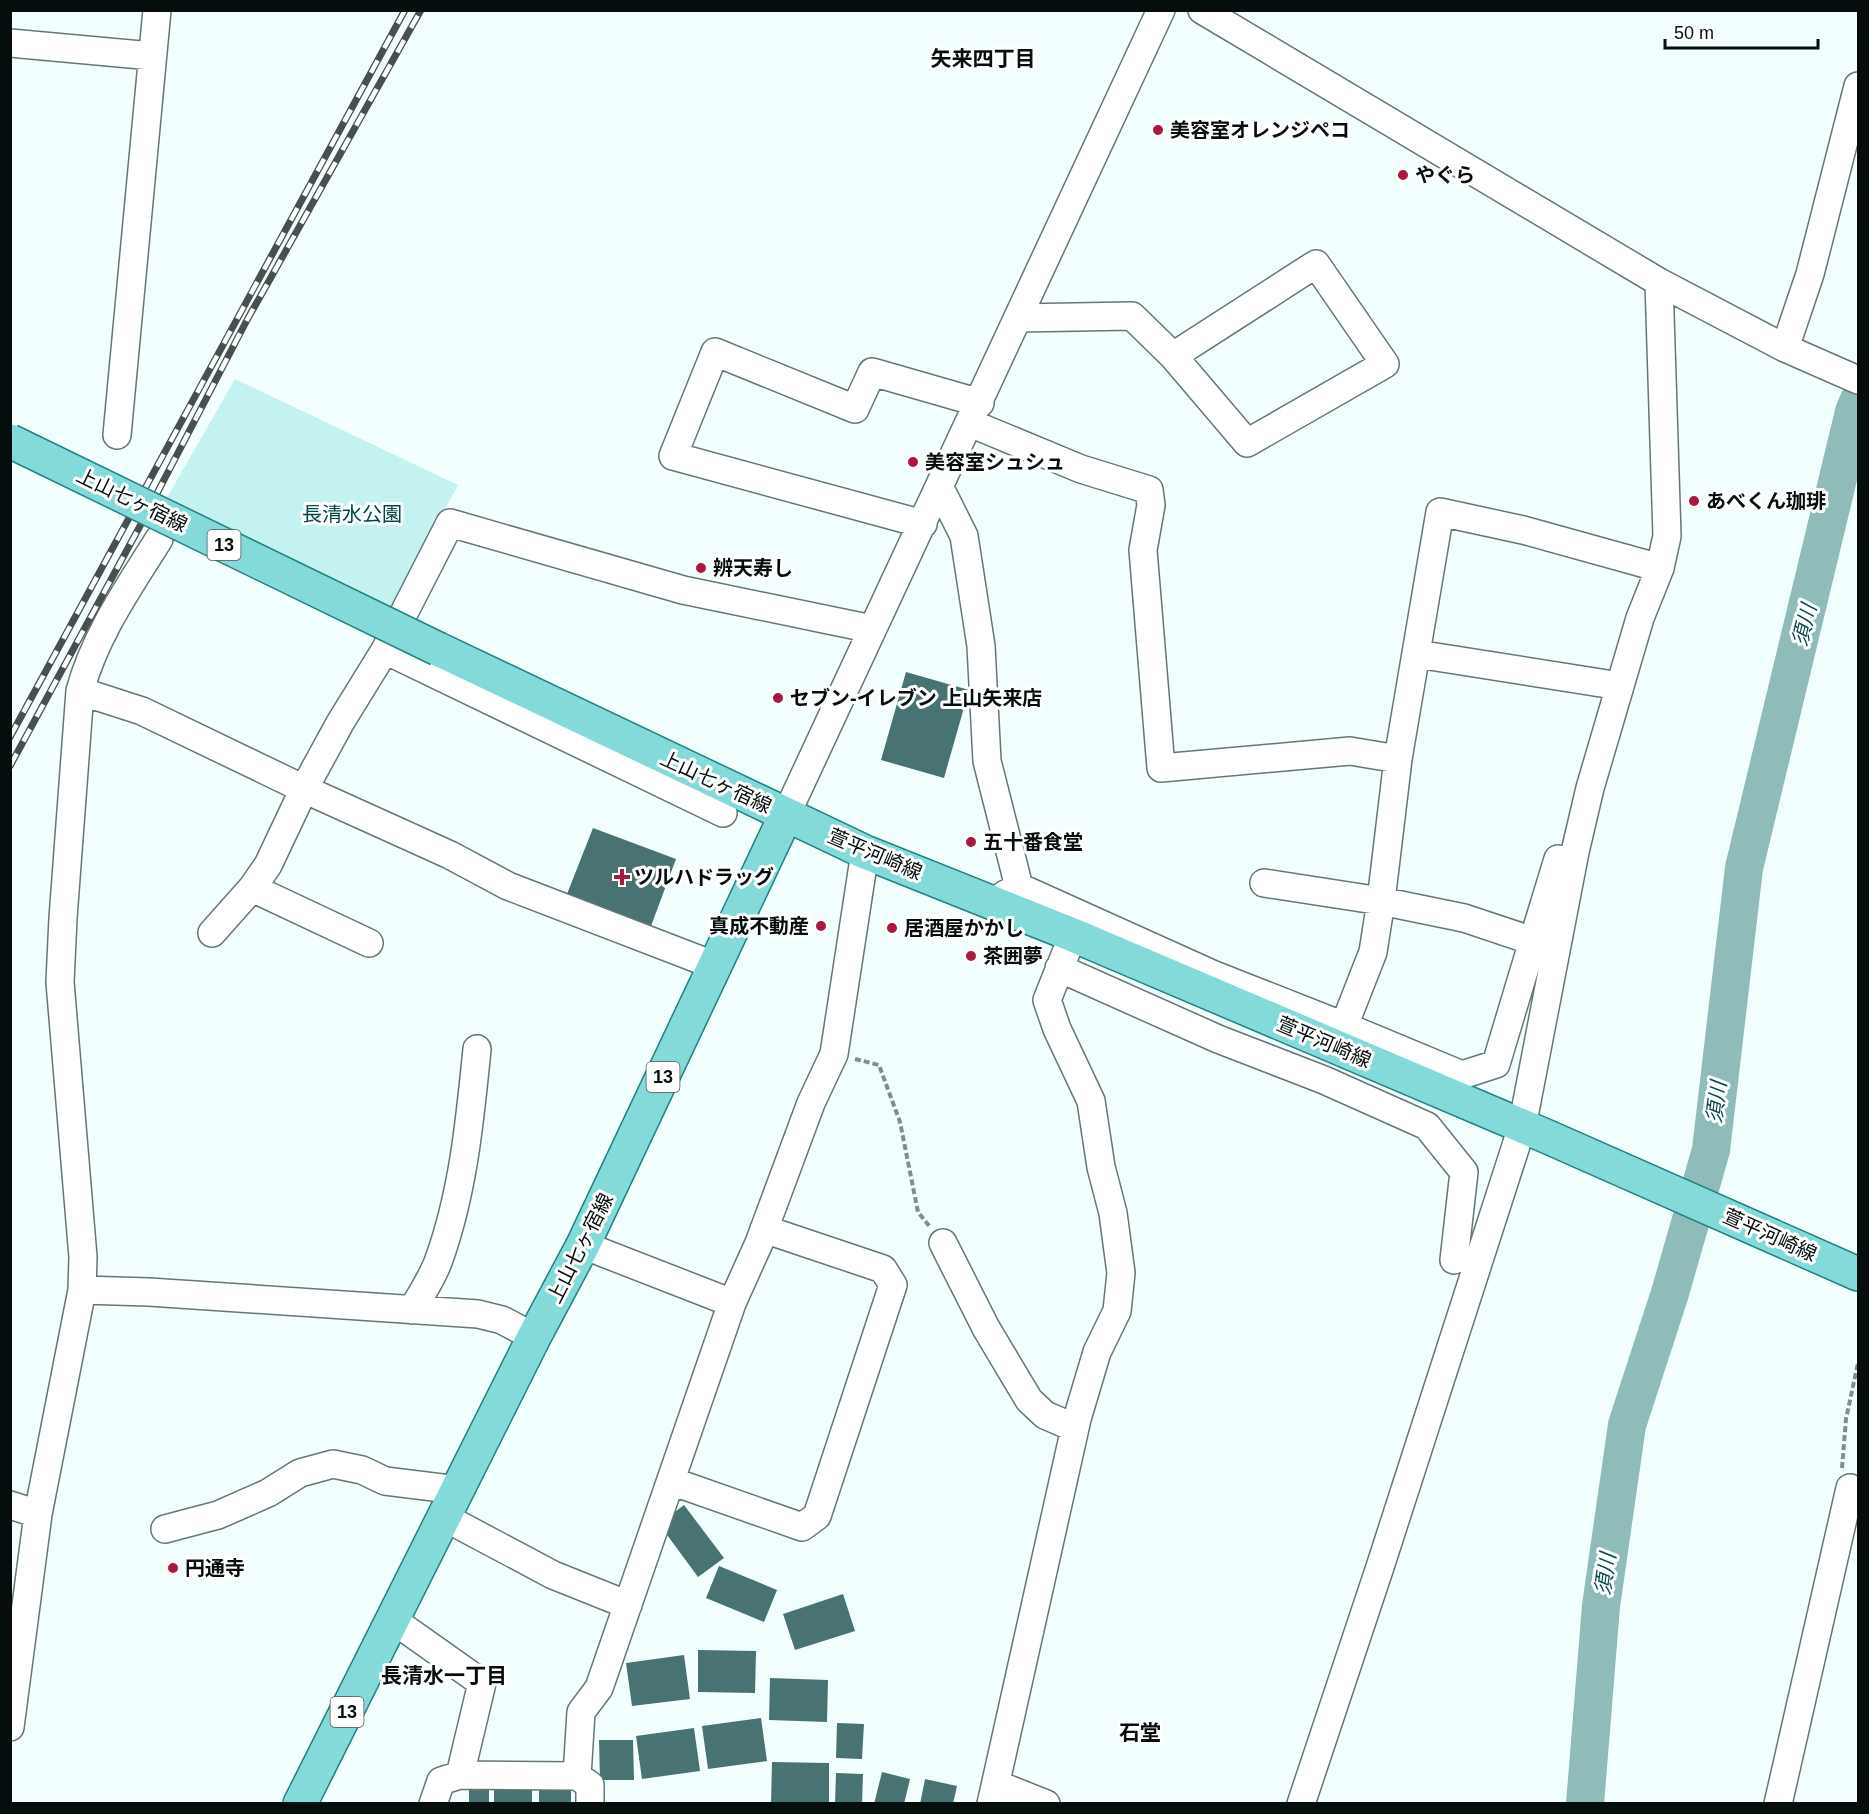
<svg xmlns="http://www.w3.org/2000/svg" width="1869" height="1814" viewBox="0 0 1869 1814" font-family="Arial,'Noto Sans JP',sans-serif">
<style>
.green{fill:#c4f2f0}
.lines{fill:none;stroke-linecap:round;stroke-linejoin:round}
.river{stroke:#8fbbb9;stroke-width:38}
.building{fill:#497372}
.minor-casing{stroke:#647776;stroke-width:30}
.major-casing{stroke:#218281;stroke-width:36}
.path{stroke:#838d8c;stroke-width:4;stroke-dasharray:6 3;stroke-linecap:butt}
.minor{stroke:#fff;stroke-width:27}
.major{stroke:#83dad9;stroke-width:33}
.rail-casing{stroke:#47504f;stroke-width:7}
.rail{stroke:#fff;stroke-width:4.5;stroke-dasharray:14;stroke-linecap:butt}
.major-bridge-casing{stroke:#218281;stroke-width:36;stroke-linecap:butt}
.major-bridge{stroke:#83dad9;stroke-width:33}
.poi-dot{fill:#ac1740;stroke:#fff;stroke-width:2}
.labels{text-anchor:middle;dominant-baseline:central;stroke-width:6;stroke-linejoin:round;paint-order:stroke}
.shield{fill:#fff;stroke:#515656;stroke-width:1.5}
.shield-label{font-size:18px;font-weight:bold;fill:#060d0d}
.poi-label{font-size:20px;font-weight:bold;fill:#060d0d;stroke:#fff;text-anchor:start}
.street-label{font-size:20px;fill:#060d0d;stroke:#fff}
.park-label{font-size:20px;fill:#004645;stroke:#fff}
.neighbourhood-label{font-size:21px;font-weight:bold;fill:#060d0d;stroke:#fff}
.water-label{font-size:21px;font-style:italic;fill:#054a49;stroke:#fff}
</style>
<rect width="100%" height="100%" fill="#f2fffe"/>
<path class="green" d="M 235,379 L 458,485 L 391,612 L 165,501 Z"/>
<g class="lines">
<path class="river" d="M 1585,1804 L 1601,1606 L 1627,1425 L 1670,1293 L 1711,1150 L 1744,868 L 1854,412 L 1858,402"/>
</g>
<path class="building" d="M 906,672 L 969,690 L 944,778 L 881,760 Z
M 593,828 L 676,859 L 651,926 L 567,894 Z
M 684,1505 L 724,1558 L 698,1577 L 659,1524 Z
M 719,1566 L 777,1590 L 764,1622 L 706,1598 Z
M 843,1594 L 855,1631 L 795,1650 L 783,1614 Z
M 698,1650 L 756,1651 L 755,1693 L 698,1692 Z
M 684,1655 L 690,1699 L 632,1706 L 626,1663 Z
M 770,1678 L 828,1680 L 827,1722 L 769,1720 Z
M 761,1718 L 767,1761 L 708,1769 L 702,1726 Z
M 837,1723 L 864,1724 L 862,1759 L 836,1758 Z
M 694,1728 L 700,1771 L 642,1779 L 636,1736 Z
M 599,1740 L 633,1740 L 634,1780 L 600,1780 Z
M 772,1762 L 829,1763 L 829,1804 L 771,1804 Z
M 882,1772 L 910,1779 L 904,1804 L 874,1804 Z
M 836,1773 L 863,1774 L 862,1804 L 835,1804 Z
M 925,1779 L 957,1786 L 953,1804 L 920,1804 Z
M 494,1782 L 532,1782 L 532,1804 L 494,1804 Z
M 571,1782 L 571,1804 L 539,1804 L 539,1784 Z
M 489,1787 L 489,1804 L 469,1804 L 469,1788 Z"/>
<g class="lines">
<defs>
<path id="minor" d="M 1202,10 L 1659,282 L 1785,348 L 1858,380
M 10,43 L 152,56
M 1316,264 L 1385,364 L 1247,443 L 1173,356 Z
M 1018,318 L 1132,316 L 1173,356
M 1785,348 L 1810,274 L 1858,86
M 970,423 L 1081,469 L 1149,490 L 1151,505 L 1143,550 L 1161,768 L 1350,751 L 1398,759
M 117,435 L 157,10
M 940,488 L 964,536 L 981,646 L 987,761 L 1019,887
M 923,524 L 673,456 L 715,352 L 855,409 L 872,372 L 980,403
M 385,650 L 723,813
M 1417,654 L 1620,686
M 80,691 L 142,711 L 304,789 L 450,855 L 508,886 L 716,966
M 786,815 L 1161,10
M 1264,883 L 1381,901 L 1464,918 L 1533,941 L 1496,1064 L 1462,1075 L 1344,1026 L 1373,952 L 1381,901 L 1398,759 L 1440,512 L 1523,530 L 1660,568
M 252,888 L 369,943
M 1004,895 L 1019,887 L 1212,974 L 1344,1026
M 212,933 L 252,888 L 268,865 L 304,789 L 340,723 L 385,650 L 450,523 L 683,590 L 872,629
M 1533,941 L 1558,859
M 1059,968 L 1218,1039 L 1324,1080 L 1427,1126 L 1464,1172 L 1454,1260
M 943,1243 L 986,1328 L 1029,1400 L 1045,1415 L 1075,1428
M 583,1245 L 732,1303 L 599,1688 L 581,1712 L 577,1776 L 590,1785 L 590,1804
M 82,1290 L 149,1292 L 478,1314 L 502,1320 L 534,1337
M 732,1303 L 759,1243 L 811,1103 L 834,1054 L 865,852
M 412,1310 C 421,1295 432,1278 438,1262 C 463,1194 470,1120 477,1049
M 671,1481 L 802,1527 L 817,1516 L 893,1285 L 883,1269 L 764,1229
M 10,1505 L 38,1514
M 444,1517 L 553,1575 L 628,1605
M 165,1529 L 218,1515 L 268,1493 L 300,1473 L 333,1464 L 362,1470 L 385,1481 L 458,1490
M 393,1620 L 482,1683 L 460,1775 L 441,1781 L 433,1804
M 10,1727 L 38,1514 L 82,1290 L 83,1257 L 60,982 L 63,918 L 80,691 C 95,635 129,587 159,539
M 460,1775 L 577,1776
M 996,1784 L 1046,1804
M 991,1804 L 1077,1419 L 1097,1352 L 1117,1311 L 1121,1273 L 1113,1213 L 1101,1167 L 1091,1101 L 1057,1029 L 1047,1000 L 1073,935
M 1301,1804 L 1380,1567 L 1522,1127 L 1575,852 L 1590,788 L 1640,618 L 1660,568 L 1667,536 L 1659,282
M 1778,1804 L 1850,1488 L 1858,1492"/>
<path id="major" d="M 438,649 L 865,852 L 1073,935 L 1548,1137 L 1858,1274
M 300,1804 L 534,1337 L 583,1245 L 786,815"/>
</defs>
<use href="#minor" class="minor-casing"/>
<use href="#major" class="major-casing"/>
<path class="path" d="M 855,1059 L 879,1065 L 900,1122 L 918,1212 L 930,1227
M 1842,1468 L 1846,1419 L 1858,1363"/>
<use href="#minor" class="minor"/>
<use href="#major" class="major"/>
<defs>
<path id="rail" d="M 10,737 L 405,10
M 10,766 L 140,526 L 247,320 L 421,10"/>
</defs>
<use href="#rail" class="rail-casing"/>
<use href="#rail" class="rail"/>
<defs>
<path id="major-bridge" d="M 10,441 L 438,649"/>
</defs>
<use href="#major-bridge" class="major-bridge-casing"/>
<use href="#major-bridge" class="major-bridge"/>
</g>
<g class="poi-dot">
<circle cx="1158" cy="130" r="6"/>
<circle cx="1403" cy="175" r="6"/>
<circle cx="913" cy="462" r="6"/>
<circle cx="1694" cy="501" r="6"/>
<circle cx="701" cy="568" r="6"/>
<circle cx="778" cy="698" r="6"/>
<circle cx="971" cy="842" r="6"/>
<path d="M619 868h6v6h6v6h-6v6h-6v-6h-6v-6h6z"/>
<circle cx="821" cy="926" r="6"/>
<circle cx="892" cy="928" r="6"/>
<circle cx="971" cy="956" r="6"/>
<circle cx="173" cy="1568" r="6"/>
</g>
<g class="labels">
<g class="shield">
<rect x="207.5" y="530" width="33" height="30" rx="4.5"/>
<rect x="646.5" y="1062" width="33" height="30" rx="4.5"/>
<rect x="330.5" y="1697" width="33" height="30" rx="4.5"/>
</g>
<g class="shield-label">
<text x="224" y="545">13</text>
<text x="663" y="1077">13</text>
<text x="347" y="1712">13</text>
</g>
<g class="poi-label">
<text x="1170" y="130">美容室オレンジペコ</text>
<text x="1415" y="175">やぐら</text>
<text x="925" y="462">美容室シュシュ</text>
<text x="1706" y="501">あべくん珈琲</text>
<text x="713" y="568">辨天寿し</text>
<text x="790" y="698">セブン-イレブン 上山矢来店</text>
<text x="983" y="842">五十番食堂</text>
<text x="634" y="877">ツルハドラッグ</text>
<text x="809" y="926" text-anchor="end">真成不動産</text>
<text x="904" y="928">居酒屋かかし</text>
<text x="983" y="956">茶囲夢</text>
<text x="185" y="1568">円通寺</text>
</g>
<g class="street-label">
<text transform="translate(132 500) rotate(26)">上山七ヶ宿線</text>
<text transform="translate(716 782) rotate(25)">上山七ヶ宿線</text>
<text transform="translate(875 854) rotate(23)">萱平河崎線</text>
<text transform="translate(1324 1042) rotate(23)">萱平河崎線</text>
<text transform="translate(1770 1235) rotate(24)">萱平河崎線</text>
<text transform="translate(580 1248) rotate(-63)">上山七ヶ宿線</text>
</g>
<g class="park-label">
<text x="352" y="514">長清水公園</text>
</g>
<g class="neighbourhood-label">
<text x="983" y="58">矢来四丁目</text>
<text x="444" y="1675">長清水一丁目</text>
<text x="1140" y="1732">石堂</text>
</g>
<g class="water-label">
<text transform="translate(1804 625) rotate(-76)">須川</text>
<text transform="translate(1716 1102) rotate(-83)">須川</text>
<text transform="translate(1605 1574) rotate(-82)">須川</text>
</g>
</g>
<rect width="1869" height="1814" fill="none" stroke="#060d0d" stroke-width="24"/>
<path d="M1665 39v9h153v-9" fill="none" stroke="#060d0d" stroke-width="3"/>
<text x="1674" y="39" font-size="18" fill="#060d0d" stroke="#ffffff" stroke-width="4.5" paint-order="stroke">50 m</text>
</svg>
